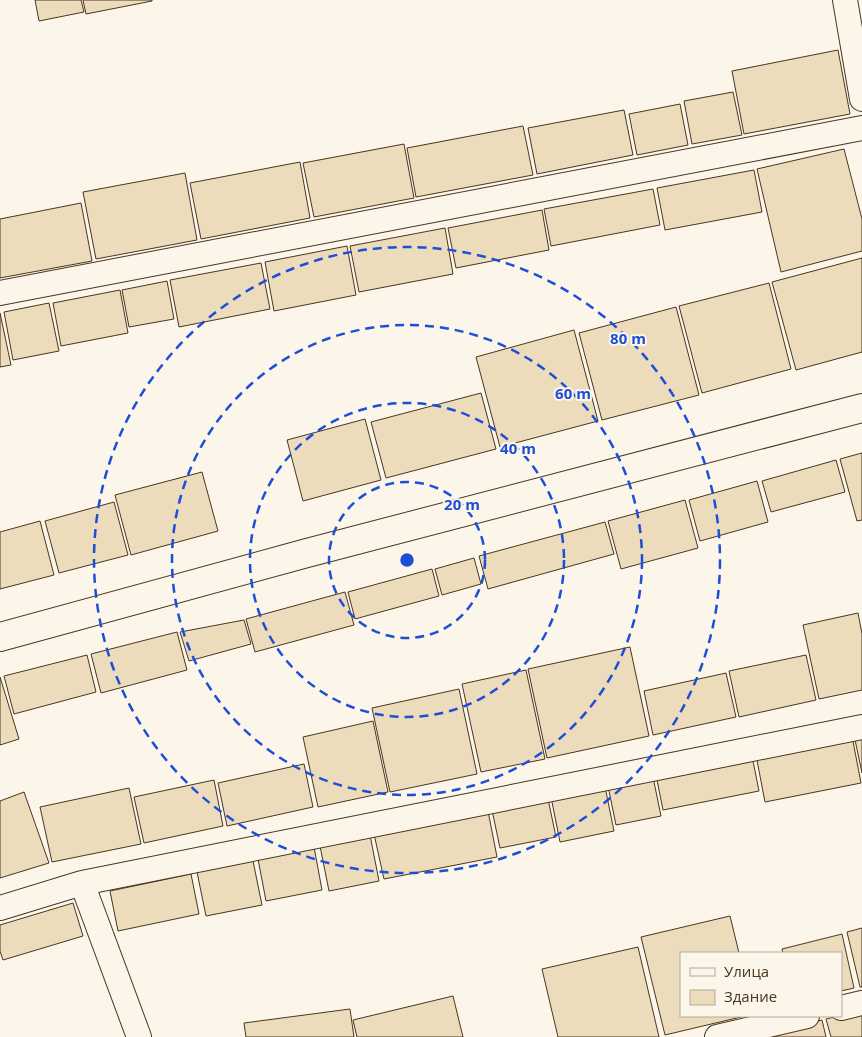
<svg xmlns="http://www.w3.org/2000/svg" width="862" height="1037" viewBox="0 0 862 1037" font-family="'Open Sans',sans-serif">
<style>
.building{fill:#ecdcbc;stroke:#4a3520}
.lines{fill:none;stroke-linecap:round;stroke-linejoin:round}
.street-casing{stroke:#4a3520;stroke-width:26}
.secondary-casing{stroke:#4a3520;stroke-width:30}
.street{stroke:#fbf6e9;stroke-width:24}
.secondary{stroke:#fbf6e9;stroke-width:28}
.ring{fill:none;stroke:#1d4ed8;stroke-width:2.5;stroke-dasharray:9 6}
.centre{fill:#1d4ed8;stroke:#fbf6e9;stroke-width:2.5}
.ring-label{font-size:15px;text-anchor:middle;font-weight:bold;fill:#1d4ed8;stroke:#fbf6e9;stroke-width:4;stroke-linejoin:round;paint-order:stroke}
</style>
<rect width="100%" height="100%" fill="#fbf6e9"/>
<path class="building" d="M 35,0 L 81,0 L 84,12 L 39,21 Z
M 83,0 L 152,0 L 152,1 L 86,14 Z
M 838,50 L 850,114 L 744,134 L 732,71 Z
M 733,92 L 742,135 L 692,144 L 684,101 Z
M 680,104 L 688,145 L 637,155 L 629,114 Z
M 624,110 L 633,155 L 537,174 L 528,128 Z
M 523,126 L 533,175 L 416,197 L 407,148 Z
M 404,144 L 414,198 L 314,217 L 303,163 Z
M 844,149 L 862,219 L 862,251 L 781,272 L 757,169 Z
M 300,162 L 310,218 L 201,239 L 190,183 Z
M 754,170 L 762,212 L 665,230 L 657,188 Z
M 185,173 L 197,240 L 96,259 L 83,192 Z
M 653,189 L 660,225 L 551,246 L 544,209 Z
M 81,203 L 92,261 L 0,278 L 0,219 Z
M 542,210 L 549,250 L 456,268 L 448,228 Z
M 445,228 L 453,274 L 359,292 L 350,246 Z
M 347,246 L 356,295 L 274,311 L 265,262 Z
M 862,258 L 862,352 L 796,370 L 772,282 Z
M 261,263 L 270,309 L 179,327 L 170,280 Z
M 167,281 L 174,319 L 129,327 L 122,290 Z
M 769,283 L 791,369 L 702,393 L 679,306 Z
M 120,290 L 128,333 L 61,346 L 53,303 Z
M 49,303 L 59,351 L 13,360 L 4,312 Z
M 676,307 L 699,395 L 602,420 L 579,333 Z
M 0,313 L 11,365 L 0,367 Z
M 574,330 L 598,421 L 500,447 L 476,357 Z
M 481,393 L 496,449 L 386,478 L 371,422 Z
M 365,419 L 381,480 L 303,501 L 287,440 Z
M 862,453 L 862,520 L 857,521 L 840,459 Z
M 836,460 L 845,492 L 771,512 L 762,481 Z
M 202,472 L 218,531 L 131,555 L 115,495 Z
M 757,481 L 768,522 L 700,541 L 689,500 Z
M 685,500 L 698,548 L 621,569 L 608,521 Z
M 114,502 L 128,555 L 59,573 L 45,521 Z
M 40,521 L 54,575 L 0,589 L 0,532 Z
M 605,522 L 614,554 L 488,589 L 479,556 Z
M 474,558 L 481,584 L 442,595 L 435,569 Z
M 432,569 L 439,596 L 355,619 L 348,592 Z
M 345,592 L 354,625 L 255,652 L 246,619 Z
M 858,613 L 862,634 L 862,690 L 819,699 L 803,625 Z
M 244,620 L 251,644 L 189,661 L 180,632 Z
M 177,632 L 187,670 L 101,693 L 91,654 Z
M 630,647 L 649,736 L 547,758 L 528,669 Z
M 87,655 L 96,692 L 14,714 L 4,676 Z
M 806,655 L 816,700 L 739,717 L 729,671 Z
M 526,670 L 545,759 L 481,772 L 462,684 Z
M 726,673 L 736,717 L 653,735 L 644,691 Z
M 0,677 L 19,739 L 0,745 Z
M 459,689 L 477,774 L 390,792 L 372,708 Z
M 373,721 L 388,792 L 318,807 L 303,737 Z
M 862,733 L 862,773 L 854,735 Z
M 852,736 L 861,783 L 765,802 L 756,755 Z
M 752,756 L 759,791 L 663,810 L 656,775 Z
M 304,764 L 313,807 L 227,826 L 218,783 Z
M 653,777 L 661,816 L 616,825 L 608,786 Z
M 214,780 L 223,826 L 144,843 L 134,797 Z
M 605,787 L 614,831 L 560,842 L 551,797 Z
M 129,788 L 141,844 L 52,862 L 40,807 Z
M 24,792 L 49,863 L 0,878 L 0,801 Z
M 548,799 L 556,837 L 500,848 L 492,810 Z
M 488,811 L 497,857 L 384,879 L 374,834 Z
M 370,835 L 379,881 L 329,891 L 320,846 Z
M 314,847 L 322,890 L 266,901 L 258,859 Z
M 253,861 L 262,905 L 206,916 L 197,872 Z
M 191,874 L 199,914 L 118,931 L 110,891 Z
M 73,903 L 83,936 L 3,960 L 0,951 L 0,925 Z
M 730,916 L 739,953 L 681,953 L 681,1016 L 745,1016 L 665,1035 L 641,937 Z
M 862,928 L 862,987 L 860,987 L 847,932 Z
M 842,934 L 854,988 L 841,991 L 841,953 L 783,953 L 782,949 Z
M 638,947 L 659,1037 L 558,1037 L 542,969 Z
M 453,996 L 463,1037 L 357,1037 L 353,1020 Z
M 350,1009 L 354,1037 L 246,1037 L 244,1023 Z
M 862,1010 L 862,1037 L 831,1037 L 826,1019 Z
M 822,1020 L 826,1037 L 752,1037 Z"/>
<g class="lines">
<defs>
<path id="street" d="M 845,0 L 862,99
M 0,293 L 862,128
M 82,883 L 139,1037
M 0,908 L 82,883 L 862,727
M 841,1008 L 862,1003
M 717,1037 L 807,1016"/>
<path id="secondary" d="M 0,637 L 307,553 L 862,408"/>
</defs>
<use href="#street" class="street-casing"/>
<use href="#secondary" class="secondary-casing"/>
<use href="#street" class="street"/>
<use href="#secondary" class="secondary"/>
</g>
<g class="ring">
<circle cx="407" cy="560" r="78"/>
<circle cx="407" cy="560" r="157"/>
<circle cx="407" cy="560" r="235"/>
<circle cx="407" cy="560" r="313"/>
</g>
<circle cx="407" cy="560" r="8" class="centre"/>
<g class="ring-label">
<text x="628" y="344">80 m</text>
<text x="573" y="399">60 m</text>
<text x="518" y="454">40 m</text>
<text x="462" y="510">20 m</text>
</g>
<rect x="680" y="952" width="162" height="65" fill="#fbf6e9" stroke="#b4a999"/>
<rect x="690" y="968" width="25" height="8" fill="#fbf6e9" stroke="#b4a999"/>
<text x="724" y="977" font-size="15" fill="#4a3520">Улица</text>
<rect x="690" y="990" width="25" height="15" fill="#ecdcbc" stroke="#b4a999"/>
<text x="724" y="1002" font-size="15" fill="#4a3520">Здание</text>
</svg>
